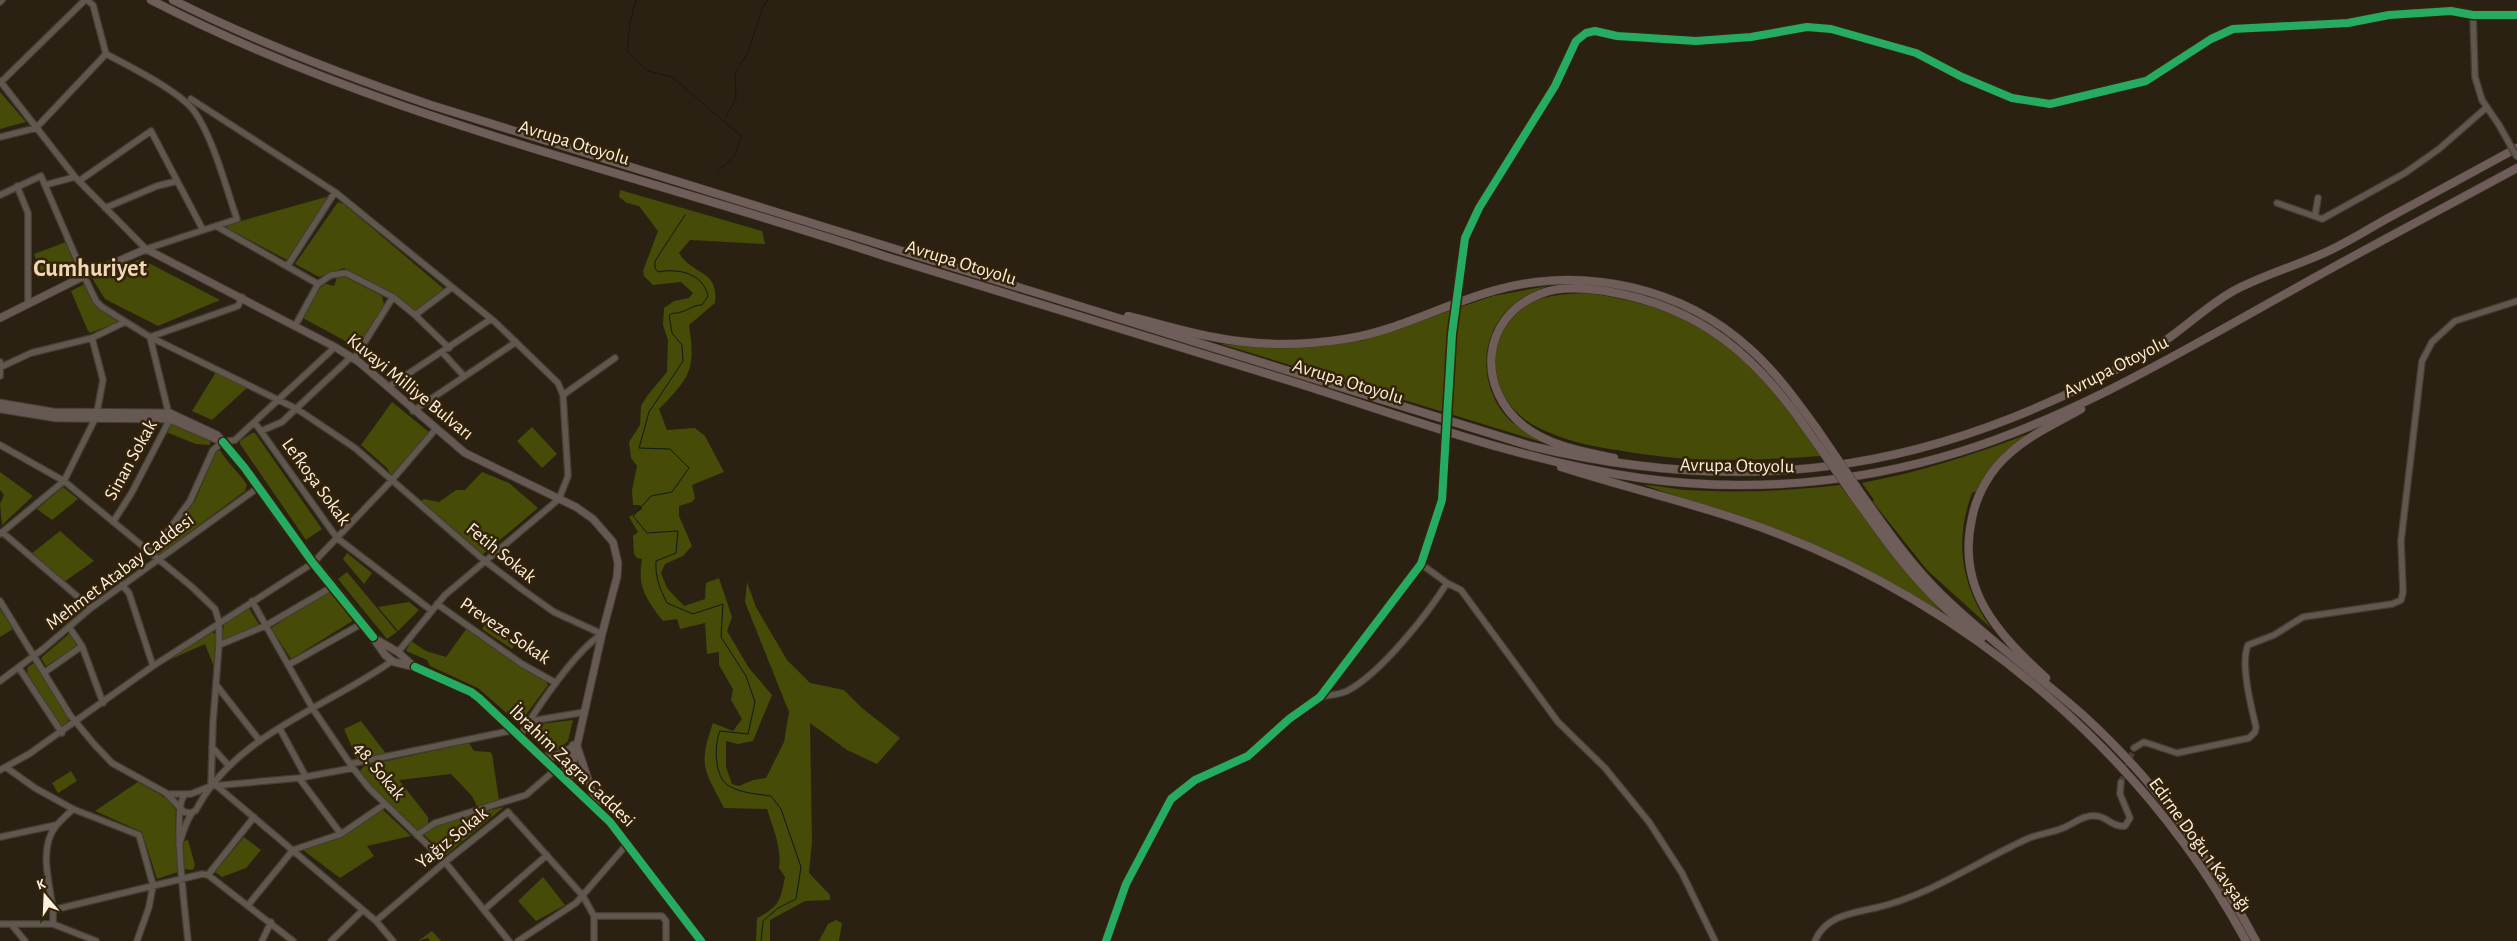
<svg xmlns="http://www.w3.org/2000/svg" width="2517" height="941" viewBox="0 0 2517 941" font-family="'Alegreya Sans',sans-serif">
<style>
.green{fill:#464b08}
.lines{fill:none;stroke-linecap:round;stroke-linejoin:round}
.stream{stroke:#0e1b1a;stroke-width:1}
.minor-tunnel{stroke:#4a4031;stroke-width:5.5;stroke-dasharray:5.5 3;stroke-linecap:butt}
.minor-casing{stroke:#443d32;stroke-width:8}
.major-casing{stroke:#443d32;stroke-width:9}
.highway-casing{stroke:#443d32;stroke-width:9}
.minor{stroke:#60584e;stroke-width:5.5}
.major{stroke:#665852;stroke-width:7}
.highway{stroke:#6f5d59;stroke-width:8}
.minor-bridge-casing{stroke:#443d32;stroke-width:8;stroke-linecap:butt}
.highway-bridge-casing{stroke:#443d32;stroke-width:9;stroke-linecap:butt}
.minor-bridge{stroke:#60584e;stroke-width:5.5}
.highway-bridge{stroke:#6f5d59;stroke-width:8}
.cycleway-casing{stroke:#342308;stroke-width:11}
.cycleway{stroke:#26ab63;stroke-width:8}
.labels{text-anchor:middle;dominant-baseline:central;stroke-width:5;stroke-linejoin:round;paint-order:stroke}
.street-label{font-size:19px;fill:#fcf0e1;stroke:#342308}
.district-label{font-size:24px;font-weight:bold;fill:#efd8b9;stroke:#342308}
</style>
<rect width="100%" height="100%" fill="#2a2112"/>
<path class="green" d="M 0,92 L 26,122 L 0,129 Z
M 620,190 L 762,231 L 765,244 L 690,240 L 679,253 C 693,276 719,269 715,303 L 689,325 C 696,370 690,377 659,409 L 667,430 L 695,428 L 705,436 L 724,472 L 692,485 L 695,498 L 692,502 L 679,506 L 679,516 L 692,546 L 683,556 L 665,564 L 661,573 L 667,588 L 684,606 L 705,599 L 706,583 L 719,578 L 732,617 L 727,631 L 749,668 L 772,695 L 753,741 L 738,744 L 726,741 L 726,767 L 732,784 L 739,786 L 753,780 L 766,778 L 784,742 L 789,712 L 745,602 L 747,582 L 756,607 L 787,660 L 810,683 L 844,690 L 862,708 L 900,738 L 877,764 L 847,750 L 810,723 L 812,842 L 809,873 L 830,895 L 830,900 L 805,901 L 770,920 L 770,941 L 756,941 L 757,918 C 780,906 780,901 785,877 L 779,868 C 782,848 773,828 767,809 L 724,808 C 704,769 698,766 713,723 L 733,731 L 742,719 L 731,700 L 733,689 L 719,665 L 719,652 L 707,654 L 705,623 L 680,629 L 677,619 L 663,621 C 646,599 637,587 642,559 L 637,558 L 634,554 L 633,536 L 638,532 L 629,517 L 642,509 L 640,505 L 633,505 L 632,490 L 637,466 L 631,458 L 629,442 L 640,425 L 641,406 L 647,396 L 667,372 L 668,340 L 663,325 L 664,308 L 674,301 L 689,298 L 693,293 L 681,282 L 653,285 L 644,276 L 643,271 L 658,231 L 639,206 L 627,203 L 619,197 Z
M 326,197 L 329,200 L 287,260 L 227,228 L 227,225 Z
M 338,202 L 344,204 L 444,289 L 444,292 L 415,311 L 395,294 L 344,268 L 319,277 L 295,264 Z
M 66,242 L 74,263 L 41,275 L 34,254 Z
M 141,259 L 220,300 L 158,326 L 105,299 L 92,278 Z
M 337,277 L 345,277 L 382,296 L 384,304 L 358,348 L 303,318 L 323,283 L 334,286 Z
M 85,284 L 96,306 L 117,319 L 116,323 L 90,333 L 88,331 L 71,291 Z
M 1547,286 C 1529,293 1512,302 1500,319 C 1477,351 1484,399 1514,424 L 1517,424 L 1548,444 L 1221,344 L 1243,345 L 1361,341 L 1493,296 Z
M 1588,293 C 1640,300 1701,318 1740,355 C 1772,385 1796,421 1821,456 C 1751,461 1686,463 1617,450 C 1589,446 1563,440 1537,427 C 1489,402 1479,340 1526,306 C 1544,294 1567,294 1588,293 Z
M 216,372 L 248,387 L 212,420 L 192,411 Z
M 392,402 L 429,432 L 392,476 L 387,468 L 361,445 Z
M 172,422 L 211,440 L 210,445 L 196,444 L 166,432 Z
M 532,427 L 557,454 L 542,468 L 517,441 Z
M 252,433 L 255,433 L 322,529 L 306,540 L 240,444 L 240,441 Z
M 2028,434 L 2011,448 L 1987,474 L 1977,491 L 1972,493 C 1954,541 1961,586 1991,628 L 1927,570 L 1873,502 L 1874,500 L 1862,483 C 1920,472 1973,455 2028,434 Z
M 220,450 C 228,464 239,472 247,485 L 245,491 L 159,555 L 157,552 L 195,501 L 216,452 Z
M 0,472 L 33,496 L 2,525 L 0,504 L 4,495 L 0,490 Z
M 482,472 L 509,483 L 538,508 L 482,555 L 420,502 L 424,499 L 439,502 L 456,490 L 465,490 Z
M 1644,485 C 1657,485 1672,489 1686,490 C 1738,493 1788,491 1840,485 L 1907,573 L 1941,611 L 1937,611 L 1888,582 L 1805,541 Z
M 63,487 L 78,499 L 52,520 L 37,509 Z
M 60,531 L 94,561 L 64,582 L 31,554 Z
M 347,553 L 372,573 L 364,584 L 343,559 Z
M 347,572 L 397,632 L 387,639 L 338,579 Z
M 329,591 L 354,620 L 291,659 L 271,628 Z
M 409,602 L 419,610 L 398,631 L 378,607 Z
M 249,608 L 260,626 L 222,642 L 224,623 Z
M 0,609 L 13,629 L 0,637 Z
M 486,623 L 516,643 L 512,649 L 482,629 Z
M 467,628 L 545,680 L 548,685 L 519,724 L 478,688 L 430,666 L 427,660 L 406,651 L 411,641 L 426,651 L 446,657 Z
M 71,632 L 76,639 L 77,646 L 46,666 L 41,658 Z
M 213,632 L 216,636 L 216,672 L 205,644 L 158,665 Z
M 35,662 L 69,720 L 62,727 L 28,677 L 27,668 Z
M 573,720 L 568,741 L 559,749 L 546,749 L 529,733 L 528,729 L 532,725 Z
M 361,721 L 387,755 L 358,761 L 344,729 Z
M 469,743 L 474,751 L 490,752 L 492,754 L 499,800 L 477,806 L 472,796 L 451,774 L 399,780 L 428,817 L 428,825 L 416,832 L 373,791 L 360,771 L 364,766 Z
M 71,771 L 77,781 L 58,793 L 52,783 Z
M 138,782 L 166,798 L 176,810 L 175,826 L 178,872 L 157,879 L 142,832 L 95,811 Z
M 504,807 L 446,855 L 423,834 L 444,821 Z
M 383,810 L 411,836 L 367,846 L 374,856 L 340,878 L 303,850 L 341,837 Z
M 244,837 L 261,850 L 246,868 L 222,877 L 215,872 Z
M 188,840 L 195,865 L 193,870 L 185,869 L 182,842 Z
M 543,877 L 565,905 L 536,921 L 518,901 Z
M 836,920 L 842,923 L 839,941 L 819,941 L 828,924 Z
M 432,931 L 441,941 L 430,941 L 428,938 L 418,941 Z"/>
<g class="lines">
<path class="stream" d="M 636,0 L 630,22 L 627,51 L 648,71 L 672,77 L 741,136 L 735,156 L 717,172
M 725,118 L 736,99 L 735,73 L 748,52 L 763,6 L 768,0
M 685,215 L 655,261 L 655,268 L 658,272 C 678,268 703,273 708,296 L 702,305 C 693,305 689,310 681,312 C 676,314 674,312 669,315 L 672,333 L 682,345 L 683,361 L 649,412 L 639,448 L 670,449 L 689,468 L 672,492 L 651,496 L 633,516 L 647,533 L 678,531 L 676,553 L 656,561 C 655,577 660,589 667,603 L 693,614 L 723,604 L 721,637 L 746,676 L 755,702 L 748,734 L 720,731 C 714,744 714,778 729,786 C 741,793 757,794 771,796 L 781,809 L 801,867 L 796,899 L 778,908 L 763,921 L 761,941"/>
<path class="minor-tunnel" d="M 2121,782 L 2134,748"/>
<defs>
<path id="minor" d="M 87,0 L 93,5 L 106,54
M 0,2 L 2,0
M 2473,15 L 2475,77 L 2482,100 L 2499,125
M 0,81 L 75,177 L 146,249 L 237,219 C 226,188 213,137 194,111 C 179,91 129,66 106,54 L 36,128 L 0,137
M 1,82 L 85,0
M 191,99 L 335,192 L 495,322 L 558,383 L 563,395 L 568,476 L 559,499 L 445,595 L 398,652
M 79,181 L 151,131 L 203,230
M 45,185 L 75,177
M 17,186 L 28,213 L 28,303
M 0,195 L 41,176 L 84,276 L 96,301 L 102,307 L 150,337 L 297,409 L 355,448 L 485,561 L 523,590 L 554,612 L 602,634
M 2277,203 L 2322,219 L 2405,173 L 2439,149 L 2487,107
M 105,208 L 157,186 L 177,181
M 2315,216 L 2318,198
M 216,226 L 318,284 L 331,275 L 346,273 L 393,297 L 415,315 L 449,348
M 288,265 L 335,192
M 1459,270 L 1465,238 L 1479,208 L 1540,112 L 1576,41 L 1590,31 L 1617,36 L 1696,41 L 1751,37 L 1807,27 L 1831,29 L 1916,53 L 1962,77 L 2012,98 L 2050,104 L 2146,81 L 2211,39 L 2233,29 L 2348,23 L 2389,15 L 2451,11 L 2473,15 L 2517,15
M 415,315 L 451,288
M 295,326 L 318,284
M 92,338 L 103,380 L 97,412
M 442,352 L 463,375
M 354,359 L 393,297
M 0,362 L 0,376
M 1,367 L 31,353 L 92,338 L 125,322
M 388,387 L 491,319
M 563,395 L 615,358
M 1449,403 L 1452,334
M 413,411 L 516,342
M 255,423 L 337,538 L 431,610
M 261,431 L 282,422 L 351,357
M 0,445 L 64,481 L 192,587 L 215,609 L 219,622 L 219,645 L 213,722 L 211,786
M 113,522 L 131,494 L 170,419 L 150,337 L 238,306 L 242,297
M 2,532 L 91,608
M 0,534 L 64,481 L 95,419
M 151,554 L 190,501 L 213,450 L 223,442 L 235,440 L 335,347
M 1421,564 L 1447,583 L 1461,590 L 1558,722 L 1605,768 L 1649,822 L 1682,873 L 1715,941
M 122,585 L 129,593 L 153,666
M 0,601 L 70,715 L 94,744 L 112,763 L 166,793 L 184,812 L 192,813
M 252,601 L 313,709 L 353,768 L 369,788 L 445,862 L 509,941
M 437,604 L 522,664 L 556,683
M 69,627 L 82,646 L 103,703
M 219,645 L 265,626 L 332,587
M 288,665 L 363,623
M 19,668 L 62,733
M 45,672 L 82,646
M 0,681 L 43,649 L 91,608 L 259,487
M 217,686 L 260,741
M 1320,697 C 1328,695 1339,695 1347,691 C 1380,674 1427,615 1447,583
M 531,721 L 585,712
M 280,729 L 306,777
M 520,736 C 537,708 575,651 602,634
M 212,747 L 229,766
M 2134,748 L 2144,742 L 2177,753 L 2249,738 L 2255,732 L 2256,727 C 2251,706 2240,664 2248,645 L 2274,635 L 2303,617 L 2392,604 L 2401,600 L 2403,592 L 2401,541 L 2422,361 L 2432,342 L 2455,321 L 2517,301
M 350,764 L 514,730
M 7,768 L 35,788 L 73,809 L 139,835 L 153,885 L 149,907 L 137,941
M 0,770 L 29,754 L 153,666 L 313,563 L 392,480 L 435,430
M 299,778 L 341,834
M 218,787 L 376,921 L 393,941
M 168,794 L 191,794 L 211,786 L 299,778 L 353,768
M 185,795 C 171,806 186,918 188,941
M 417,835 L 435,823 L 526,795 L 555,770
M 0,837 L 56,825
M 179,845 C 182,835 186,821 192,813 C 196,808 194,814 197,808 C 236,735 327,707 392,661
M 208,875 L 254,817
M 249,904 L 293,850 L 341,834 L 385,804
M 485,909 L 547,855
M 53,910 C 50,884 38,848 56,826 C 61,820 67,815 73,809
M 594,916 L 662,916 L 666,921 L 666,941
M 376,921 L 445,862 L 508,812 L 583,896 L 594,916 L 594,941
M 0,924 L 53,924 L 96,941
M 11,924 L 25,941
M 53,924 L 53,910 L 202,874 L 208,875 L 293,941
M 262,941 L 271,922
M 331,941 L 363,910
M 518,941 L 576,903 L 628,843
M 1106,941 L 1126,884 L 1171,799 L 1195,780 L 1248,756 L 1289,719 L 1320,697 L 1413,576 L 1421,564 L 1441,505 L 1447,445
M 1815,941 C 1825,916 1852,913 1875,908 C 1929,896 1976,862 2027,839 C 2038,834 2051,833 2063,828 C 2071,825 2078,819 2086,817 C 2105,811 2110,828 2125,826 L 2130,818 L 2120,794 L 2121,782"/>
<path id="major" d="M 0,318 L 84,276 L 146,249 L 335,347 L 359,362 L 465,453 L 576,507 L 593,519 L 613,542 L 618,563 L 617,577 L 602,634 L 569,781
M 0,403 L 53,412 L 170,413 L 217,435 L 237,457 L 284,525 L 363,623 L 385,655 L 394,662 L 415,667 L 471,692 L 479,698 L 610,822 L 701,941
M 0,409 L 56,418 L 170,419 L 223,442
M 377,640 L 398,652 L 412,665
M 577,746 L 598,809
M 540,756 L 553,757 L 572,748
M 563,776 L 573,745"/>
<path id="highway" d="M 151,0 C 383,120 641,174 887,257 C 1021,298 1154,339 1287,380 C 1403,416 1519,461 1640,478 C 1746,493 1856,484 1959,452 C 2075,416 2181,352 2287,293 C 2363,250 2440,210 2517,168
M 173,0 C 257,42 343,75 431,105 L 1531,446 C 1760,501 1945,468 2148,352 C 2179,334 2204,307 2235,290 C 2264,275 2295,266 2324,253 C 2347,243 2368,229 2390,217 C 2432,194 2475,171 2517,148
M 1128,316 C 1157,323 1185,332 1213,337 C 1257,346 1301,346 1345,339 C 1399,331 1448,302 1500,289 C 1586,266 1683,288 1749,348 C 1776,372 1796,400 1817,429
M 1614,458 C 1584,452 1550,446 1525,427 C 1476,389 1480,318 1540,294 C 1562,285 1589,288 1611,292 C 1702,308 1757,357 1808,431
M 1561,467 C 1633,490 1706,506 1776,533 C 1973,609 2145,755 2246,941
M 1862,495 C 1887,530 1911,565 1942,595 C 1987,639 2038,675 2084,716 C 2153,779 2212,858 2256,941
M 1855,498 C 1878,530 1901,563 1929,592 C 1945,609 1963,624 1981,639
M 2046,678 C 1997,633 1956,589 1972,518 C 1977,493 1991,469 2010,453 C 2031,434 2057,423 2081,409"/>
</defs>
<use href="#minor" class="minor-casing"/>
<use href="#major" class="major-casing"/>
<use href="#highway" class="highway-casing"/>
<use href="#minor" class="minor"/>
<use href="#major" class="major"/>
<use href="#highway" class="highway"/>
<defs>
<path id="minor-bridge" d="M 2499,125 L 2517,157
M 1452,334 L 1459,270
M 1447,445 L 1449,403"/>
<path id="highway-bridge" d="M 1817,429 L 1862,495
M 1808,431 L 1855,498"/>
</defs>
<use href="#minor-bridge" class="minor-bridge-casing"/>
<use href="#highway-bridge" class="highway-bridge-casing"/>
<use href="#minor-bridge" class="minor-bridge"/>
<use href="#highway-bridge" class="highway-bridge"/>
<defs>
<path id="cycleway" d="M 223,442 L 244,467 L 313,563 L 373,637
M 415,667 L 471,692 L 479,698 L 610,822 L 701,941
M 1106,941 L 1126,884 L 1171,799 L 1195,780 L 1248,756 L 1289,719 L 1320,697 L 1421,564 L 1442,500 L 1452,334 L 1465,238 L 1479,208 L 1555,86 L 1576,41 L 1586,33 L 1595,31 L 1617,36 L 1696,41 L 1751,37 L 1807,27 L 1831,29 L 1916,53 L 1962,77 L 2012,98 L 2050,104 L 2146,81 L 2211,39 L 2233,29 L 2348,23 L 2389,15 L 2451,11 L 2473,15 L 2517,15"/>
</defs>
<use href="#cycleway" class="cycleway-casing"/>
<use href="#cycleway" class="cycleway"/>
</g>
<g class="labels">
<g class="street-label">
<text transform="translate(574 143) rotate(17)">Avrupa Otoyolu</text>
<text transform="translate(961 263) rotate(17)">Avrupa Otoyolu</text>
<text transform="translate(2116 367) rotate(-27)">Avrupa Otoyolu</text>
<text transform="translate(1348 382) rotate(17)">Avrupa Otoyolu</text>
<text transform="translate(410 387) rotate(39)">Kuvayi Milliye Bulvarı</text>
<text transform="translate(131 460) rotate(-61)">Sinan Sokak</text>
<text transform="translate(1737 466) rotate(1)">Avrupa Otoyolu</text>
<text transform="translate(316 482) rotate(54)">Lefkoşa Sokak</text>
<text transform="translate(501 553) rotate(39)">Fetih Sokak</text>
<text transform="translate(120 572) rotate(-37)">Mehmet Atabay Caddesi</text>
<text transform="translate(505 631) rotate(34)">Preveze Sokak</text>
<text transform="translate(572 766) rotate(44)">İbrahim Zagra Caddesi</text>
<text transform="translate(379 771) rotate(50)">48. Sokak</text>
<text transform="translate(452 838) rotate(-39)">Yağız Sokak</text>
<text transform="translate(2200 845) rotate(54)">Edirne Doğu 1 Kavşağı</text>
</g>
<g class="district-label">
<text x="90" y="269">Cumhuriyet</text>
</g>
</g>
<g transform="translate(45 896) rotate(341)" stroke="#342308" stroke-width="4" paint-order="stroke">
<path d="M0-4L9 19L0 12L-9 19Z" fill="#fcf0e1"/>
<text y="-8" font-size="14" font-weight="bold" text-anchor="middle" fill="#fcf0e1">K</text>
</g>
</svg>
